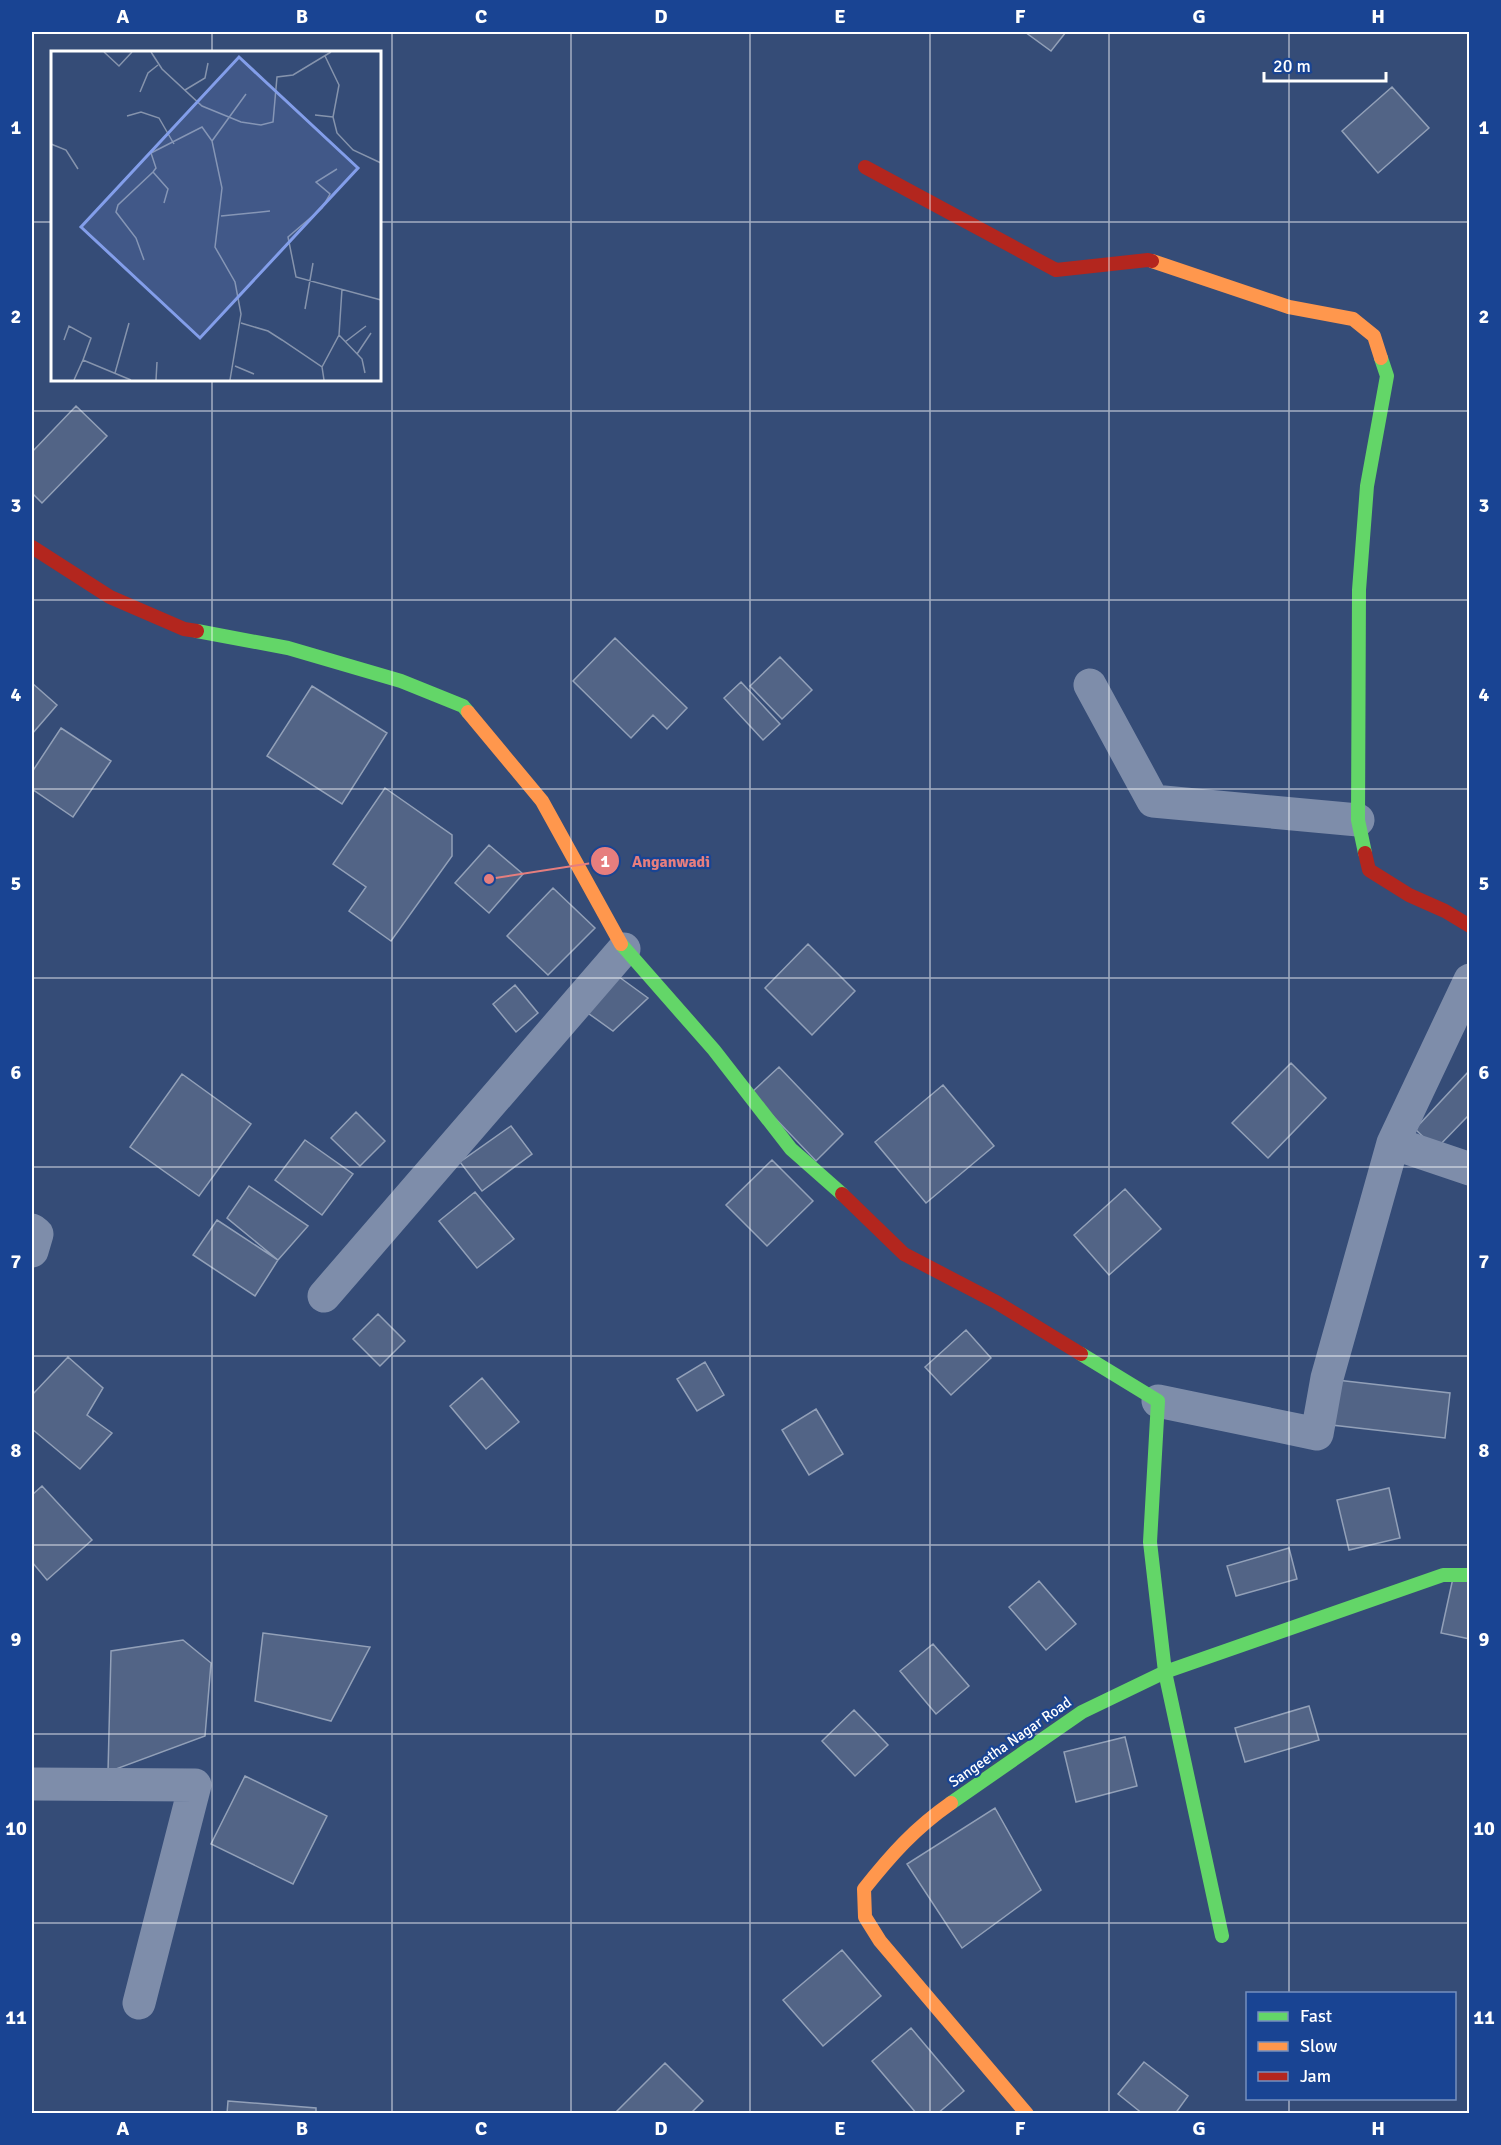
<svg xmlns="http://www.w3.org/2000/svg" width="1501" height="2145" viewBox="0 0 1501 2145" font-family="Signika,sans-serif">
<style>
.building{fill:#526486;stroke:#92a0b8;stroke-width:1.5}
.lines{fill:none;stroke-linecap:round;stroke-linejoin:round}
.street{stroke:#7e8daa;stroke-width:33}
.fast{stroke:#63d668;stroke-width:14}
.slow{stroke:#ff974d;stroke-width:14}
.jam{stroke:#b3261e;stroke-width:14}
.grid{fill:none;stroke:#fff;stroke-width:1.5;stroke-opacity:0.55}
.labels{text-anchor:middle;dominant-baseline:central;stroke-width:4.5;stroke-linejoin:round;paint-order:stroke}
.street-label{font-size:15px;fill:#fff;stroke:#194493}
.inset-road{fill:none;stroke:#8694ad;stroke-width:1.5}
.view{fill:#839eea;fill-opacity:0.15;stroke:#839eea;stroke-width:3}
.inset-edge{fill:none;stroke:#fff;stroke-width:3}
.leader{fill:none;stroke:#e67e7e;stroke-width:2}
.callout-dot{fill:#e67e7e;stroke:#194493;stroke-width:2}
.mark-label{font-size:18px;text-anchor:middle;font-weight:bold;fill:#fff}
.callout-label{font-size:16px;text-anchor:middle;font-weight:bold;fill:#e67e7e;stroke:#194493;stroke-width:4.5;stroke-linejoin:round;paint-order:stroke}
.neatline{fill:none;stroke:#fff;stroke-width:2}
.grid-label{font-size:20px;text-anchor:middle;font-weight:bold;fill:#fff}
</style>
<rect width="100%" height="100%" fill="#354c77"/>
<path class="building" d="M 1025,32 L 1066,32 L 1051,51 Z
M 1392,87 L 1429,128 L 1378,173 L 1342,131 Z
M 76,406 L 107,436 L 42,503 L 32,493 L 32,452 Z
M 615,638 L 687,708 L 667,729 L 653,715 L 631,738 L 573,681 Z
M 780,657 L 812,690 L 782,719 L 750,686 Z
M 741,682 L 780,724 L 763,740 L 724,698 Z
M 32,683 L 57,705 L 32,734 Z
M 312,686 L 387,733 L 342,804 L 267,756 Z
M 61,728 L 111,761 L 73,817 L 32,789 L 32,772 Z
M 385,788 L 452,835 L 452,856 L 391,941 L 349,911 L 366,887 L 333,864 Z
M 489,845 L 523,874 L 489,913 L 455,883 Z
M 553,888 L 595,928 L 548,975 L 507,936 Z
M 808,944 L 855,991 L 812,1035 L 765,988 Z
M 615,974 L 648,998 L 613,1031 L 585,1011 Z
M 515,985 L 538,1013 L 516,1032 L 493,1004 Z
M 1291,1063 L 1326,1098 L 1268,1158 L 1232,1123 Z
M 779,1067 L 843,1134 L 816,1161 L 751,1093 Z
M 1470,1070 L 1470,1119 L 1467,1117 L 1436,1149 L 1415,1129 Z
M 182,1074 L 251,1124 L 199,1196 L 130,1147 Z
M 943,1085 L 994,1146 L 926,1203 L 875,1142 Z
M 356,1112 L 385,1141 L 360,1166 L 331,1138 Z
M 511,1126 L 532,1154 L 482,1191 L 460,1162 Z
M 305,1140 L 353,1174 L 322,1215 L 275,1180 Z
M 772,1160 L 813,1201 L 767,1246 L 726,1205 Z
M 249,1186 L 308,1226 L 278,1260 L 227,1218 Z
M 1125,1189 L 1161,1229 L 1109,1275 L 1074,1235 Z
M 475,1192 L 514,1239 L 477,1268 L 439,1221 Z
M 217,1220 L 278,1260 L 255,1296 L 193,1255 Z
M 378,1314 L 405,1341 L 380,1366 L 353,1339 Z
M 966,1330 L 991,1358 L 951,1395 L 925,1367 Z
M 68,1357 L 103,1388 L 87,1415 L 112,1433 L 80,1469 L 32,1429 L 32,1395 Z
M 705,1362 L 724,1395 L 697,1411 L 677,1379 Z
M 482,1378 L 519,1422 L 486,1449 L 450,1406 Z
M 1328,1379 L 1450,1393 L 1445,1438 L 1323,1424 Z
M 816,1409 L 843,1454 L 809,1475 L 782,1430 Z
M 42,1486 L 92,1540 L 47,1580 L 32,1562 L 32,1495 Z
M 1389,1488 L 1400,1538 L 1349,1550 L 1337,1500 Z
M 1289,1548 L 1297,1579 L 1236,1596 L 1227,1566 Z
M 1453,1578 L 1470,1582 L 1470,1639 L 1441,1633 Z
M 1039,1581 L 1076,1624 L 1046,1650 L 1009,1607 Z
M 263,1633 L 370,1647 L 331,1721 L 255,1701 Z
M 183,1640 L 211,1663 L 205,1736 L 108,1772 L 111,1651 Z
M 933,1644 L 969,1686 L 936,1714 L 900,1671 Z
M 1309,1706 L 1319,1740 L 1245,1762 L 1235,1728 Z
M 854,1710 L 888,1745 L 855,1776 L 822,1741 Z
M 1125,1737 L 1137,1786 L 1076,1802 L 1064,1752 Z
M 245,1776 L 327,1816 L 293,1884 L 211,1844 Z
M 995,1808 L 1041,1890 L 962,1948 L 907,1864 Z
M 842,1950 L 881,1996 L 823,2046 L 783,2000 Z
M 911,2028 L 964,2091 L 937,2114 L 917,2114 L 872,2061 Z
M 1144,2062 L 1188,2096 L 1175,2114 L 1143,2114 L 1118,2094 Z
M 665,2063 L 703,2101 L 690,2114 L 614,2114 Z
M 228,2101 L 316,2108 L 316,2114 L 227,2114 Z"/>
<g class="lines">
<path class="street" d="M 1090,685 L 1153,801 L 1358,820
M 1393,1143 L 1470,1169
M 32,1230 L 37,1234 L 32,1251
M 324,1296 L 624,949
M 1158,1401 L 1317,1434 L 1327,1378 L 1393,1143 L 1470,980
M 32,1784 L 195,1785 L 139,2003"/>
<path class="fast" d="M 197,631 L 288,648 L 401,681 L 463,706 L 468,712
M 1365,853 L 1358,820 L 1359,590 L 1367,486 L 1387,376 L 1381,358
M 621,944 L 714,1050 L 791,1149 L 842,1194
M 1081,1354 L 1158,1401 L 1150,1542 L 1165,1672 L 1222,1936
M 951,1803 L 1082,1712 L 1165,1672 L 1443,1575 L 1470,1575"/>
<path class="slow" d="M 1152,261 L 1289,307 L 1353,319 L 1374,336 L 1381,358
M 468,712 L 542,801 L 621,944
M 951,1803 C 915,1828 891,1855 864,1889 L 865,1917 L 880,1941 L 1027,2114"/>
<path class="jam" d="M 865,167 L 1056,270 L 1148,260 L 1152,261
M 32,547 L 110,597 L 184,629 L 197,631
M 1365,853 L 1369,870 L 1409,895 L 1445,911 L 1470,926
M 842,1194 L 904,1254 L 996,1302 L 1081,1354"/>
</g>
<path class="grid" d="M 212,32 L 212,52M 392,32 L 392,2114M 571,32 L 571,2114M 750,32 L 750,2114M 930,32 L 930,2114M 1109,32 L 1109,2114M 1289,32 L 1289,1994M 32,222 L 52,222M 380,222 L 1470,222M 212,380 L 212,2114M 32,411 L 1470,411M 32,600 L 1470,600M 32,789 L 1470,789M 32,978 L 1470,978M 32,1167 L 1470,1167M 32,1356 L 1470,1356M 32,1545 L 1470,1545M 32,1734 L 1470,1734M 32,1923 L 1470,1923M 1289,2098 L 1289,2114"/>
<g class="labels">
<g class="street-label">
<text transform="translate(1010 1742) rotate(-35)">Sangeetha Nagar Road</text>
</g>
</g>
<g transform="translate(51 51)">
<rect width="330" height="330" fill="#354c77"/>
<path class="inset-road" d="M 53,1 L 68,15 L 81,1M 100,1 L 111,18 L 151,55 L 190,71 L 210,74 L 222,71 L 226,26 L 242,24 L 280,1M 274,5 L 288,34 L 282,66 L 286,82 L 302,99 L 330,112M 134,39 L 154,27 L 157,12M 89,41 L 97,22 L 107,14M 264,64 L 282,66M 76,65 L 90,61 L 108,67 L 123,93M 0,93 L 15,99 L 27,118M 286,118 L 265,131 L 279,143 L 271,157 L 237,186 L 245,226 L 330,249M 102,121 L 117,138 L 113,152M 170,165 L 219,160M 93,209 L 85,187 L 65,161 L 67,154 L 102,121 L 105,117 L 100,102 L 151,76 L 161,90M 254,258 L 262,212M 190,272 L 217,280 L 231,289 L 271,316 L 273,329M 288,284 L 311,308 L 314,322M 13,289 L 18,275 L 40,287 L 32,309M 294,291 L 315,275M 306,303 L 320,282M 184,315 L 203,323M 271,316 L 288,284 L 291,238M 64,322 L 78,272M 23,329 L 32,309 L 80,329M 105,329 L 106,311M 179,329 L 190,263 L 184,231 L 164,196 L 171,137 L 161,90 L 195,43"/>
<path class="view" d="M 188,6 L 307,117 L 149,287 L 30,176 Z"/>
<rect width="330" height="330" class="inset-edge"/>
</g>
<path class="leader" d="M489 879L605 861"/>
<g class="callout-dot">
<circle cx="489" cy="879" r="6"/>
<circle cx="605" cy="861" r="15"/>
</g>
<g class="mark-label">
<text x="605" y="867">1</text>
</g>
<g class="callout-label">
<text x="671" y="867">Anganwadi</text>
</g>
<rect width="1501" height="2145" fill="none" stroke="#194493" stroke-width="66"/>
<rect x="1246" y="1992" width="210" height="108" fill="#194493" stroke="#758fbe" stroke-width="1.5"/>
<rect x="1258" y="2012" width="30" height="9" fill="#63d668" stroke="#758fbe" stroke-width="1.5"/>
<text x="1300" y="2022" font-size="18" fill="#ffffff">Fast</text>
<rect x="1258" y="2042" width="30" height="9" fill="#ff974d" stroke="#758fbe" stroke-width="1.5"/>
<text x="1300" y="2052" font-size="18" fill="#ffffff">Slow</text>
<rect x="1258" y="2072" width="30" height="9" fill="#b3261e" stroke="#758fbe" stroke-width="1.5"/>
<text x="1300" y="2082" font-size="18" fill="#ffffff">Jam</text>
<path d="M1264 72v9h122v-9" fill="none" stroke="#ffffff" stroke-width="3"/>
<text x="1273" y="72" font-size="18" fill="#ffffff" stroke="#194493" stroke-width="4.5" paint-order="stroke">20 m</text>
<rect x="33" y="33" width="1435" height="2079" class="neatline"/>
<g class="grid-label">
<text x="123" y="23">A</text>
<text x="302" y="23">B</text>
<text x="481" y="23">C</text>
<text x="661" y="23">D</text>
<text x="840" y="23">E</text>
<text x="1020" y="23">F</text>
<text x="1199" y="23">G</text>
<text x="1378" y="23">H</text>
<text x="16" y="134">1</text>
<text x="1484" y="134">1</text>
<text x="16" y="323">2</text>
<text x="1484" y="323">2</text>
<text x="16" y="512">3</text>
<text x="1484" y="512">3</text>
<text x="16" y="701">4</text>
<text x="1484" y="701">4</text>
<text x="16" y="890">5</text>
<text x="1484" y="890">5</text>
<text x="16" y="1079">6</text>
<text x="1484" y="1079">6</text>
<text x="16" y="1268">7</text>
<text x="1484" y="1268">7</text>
<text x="16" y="1457">8</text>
<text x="1484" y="1457">8</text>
<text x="16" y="1646">9</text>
<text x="1484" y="1646">9</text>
<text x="16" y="1835">10</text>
<text x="1484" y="1835">10</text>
<text x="16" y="2024">11</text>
<text x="1484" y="2024">11</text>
<text x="123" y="2135">A</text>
<text x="302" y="2135">B</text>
<text x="481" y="2135">C</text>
<text x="661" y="2135">D</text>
<text x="840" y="2135">E</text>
<text x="1020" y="2135">F</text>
<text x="1199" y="2135">G</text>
<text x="1378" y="2135">H</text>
</g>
</svg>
